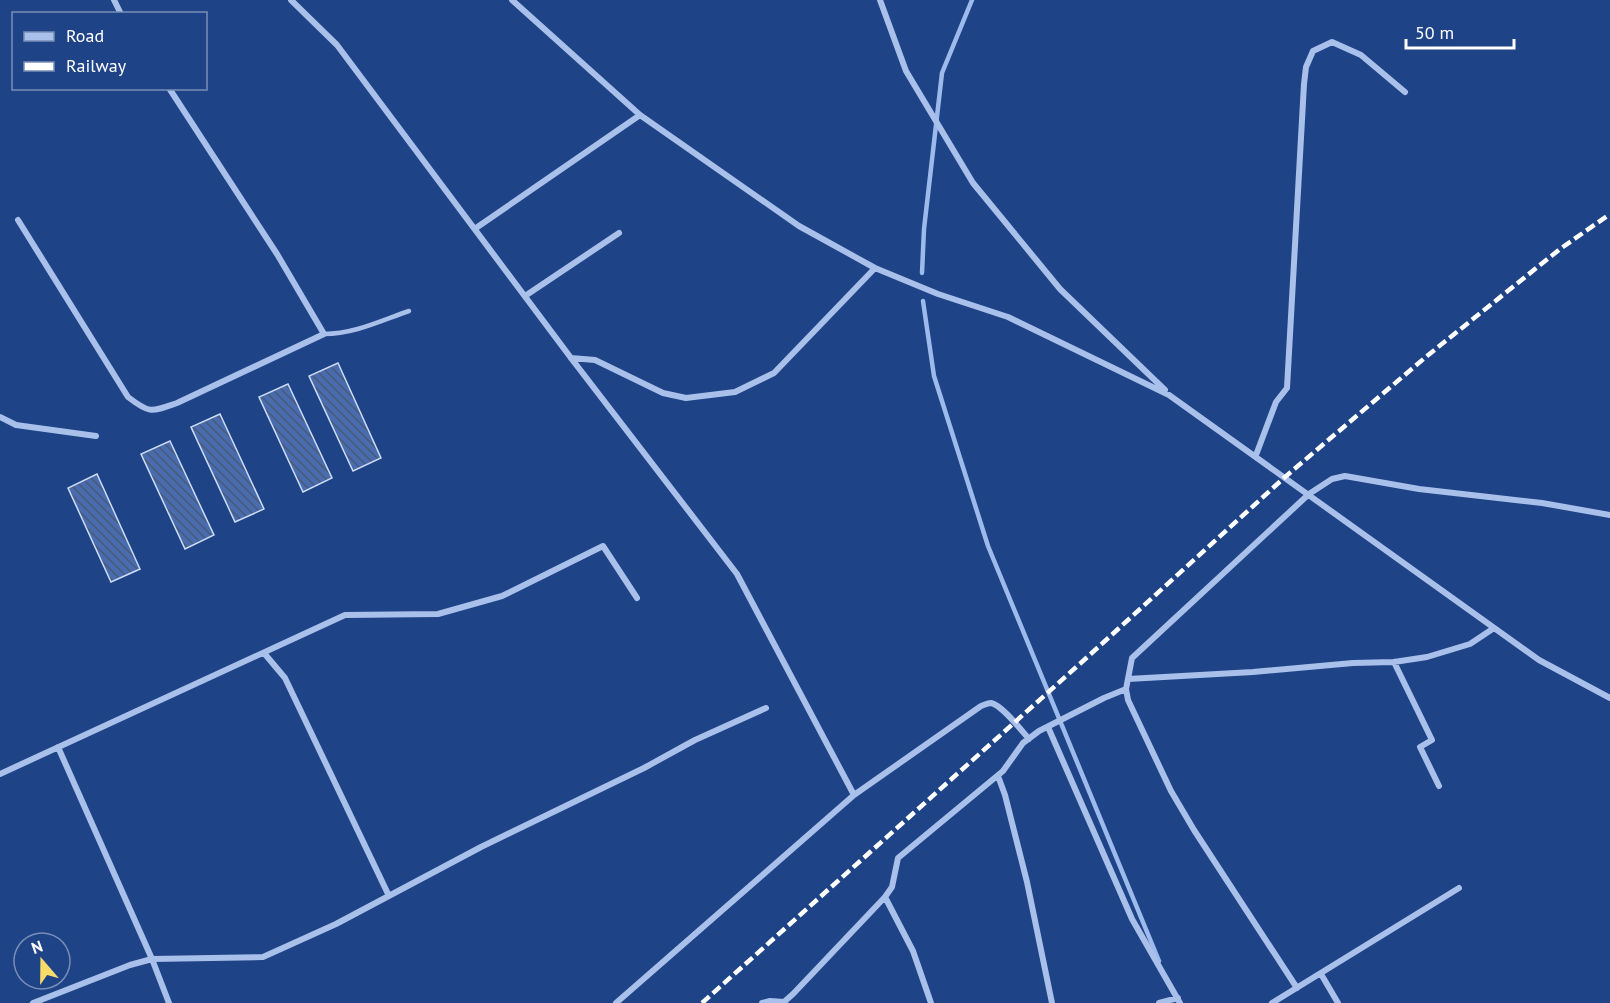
<svg xmlns="http://www.w3.org/2000/svg" width="1610" height="1003" viewBox="0 0 1610 1003" font-family="'PT Sans',sans-serif">
<style>
.lines{fill:none;stroke-linecap:round;stroke-linejoin:round}
.stream{stroke:#9cbaec;stroke-width:4.5}
.building{fill:url(#building-back-hatch);stroke:#cdddf8;stroke-width:1.5}
.service{stroke:#a9c0ea;stroke-width:4.5}
.minor{stroke:#a9c0ea;stroke-width:6}
.rail{stroke:#fff;stroke-width:4.5;stroke-dasharray:10 4.5;stroke-linecap:butt}
</style>
<defs>
<pattern id="building-back-hatch" width="6" height="6" patternUnits="userSpaceOnUse" patternTransform="scale(1.5)"><rect width="6" height="6" fill="#486caf"/><path d="M-1 5l2 2M0 0l6 6M5-1l2 2" fill="none" stroke="#4a5974"/></pattern>
</defs>
<rect width="100%" height="100%" fill="#1f4387"/>
<g class="lines">
<path class="stream" d="M 922,273 L 924,229 L 942,73 L 972,0
M 923,301 L 934,376 L 988,546 L 1159,961"/>
</g>
<path class="building" d="M 338,363 L 381,458 L 353,471 L 309,376 Z
M 288,384 L 332,478 L 303,492 L 259,397 Z
M 220,414 L 264,509 L 235,522 L 191,427 Z
M 170,441 L 214,535 L 185,549 L 141,454 Z
M 97,474 L 140,569 L 111,582 L 68,488 Z"/>
<g class="lines">
<path class="service" d="M 324,334 C 354,334 380,321 409,311"/>
<path class="minor" d="M 114,0 L 121,14
M 291,0 L 337,45 L 571,358 L 737,574 L 854,795
M 512,0 L 640,115 L 799,226 L 875,268 L 938,294 L 1008,317 L 1169,395 L 1539,660 L 1610,698
M 880,0 L 906,71 L 973,183 L 1060,289 L 1165,390
M 18,220 L 128,397 C 150,414 151,412 177,403 L 324,334 L 277,254 L 169,88
M 476,228 L 640,115
M 525,296 L 619,233
M 571,358 L 595,360 L 663,393 L 686,398 L 735,392 L 774,373 L 875,268
M 0,417 L 16,425 L 96,436
M 1256,455 L 1276,402 L 1287,388 L 1304,84 L 1306,67 L 1313,51 L 1332,42 L 1361,55 L 1405,92
M 264,653 L 285,678 L 389,896
M 1394,662 L 1432,740 L 1420,747 L 1439,786
M 1128,679 L 1253,672 L 1353,663 L 1394,662 L 1427,657 L 1470,644 L 1494,628
M 1048,727 L 1132,919 L 1180,1003
M 58,747 L 152,959 L 169,1003
M 0,774 L 345,615 L 438,614 L 502,596 L 603,546 L 637,598
M 998,776 L 1005,795 L 1027,882 L 1052,1003
M 885,897 L 913,951 L 931,1003
M 1321,974 L 1338,1003
M 1297,988 L 1194,830 L 1171,791 L 1128,700 L 1126,689 L 1132,658 L 1309,494 L 1332,479 L 1345,476 L 1419,489 L 1542,503 L 1610,515
M 33,1003 L 130,965 L 152,959 L 263,957 L 336,924 L 481,847 L 644,768 L 695,740 L 766,708
M 616,1003 L 854,795 L 981,706 C 984,705 988,703 991,703 C 1002,705 1021,730 1029,739
M 762,1003 L 770,1001 L 784,1002 L 793,994 L 885,897 L 892,887 L 898,858 L 1003,771 L 1023,743 L 1039,731 L 1104,698 L 1126,689
M 1159,1003 L 1178,998
M 1272,1003 L 1459,888"/>
<path class="rail" d="M 702,1003 L 1083,661 L 1285,477 L 1427,356 L 1560,249 L 1610,214"/>
</g>
<rect x="12" y="12" width="195" height="78" fill="#1f4387" stroke="#798eb7" stroke-width="1.5"/>
<rect x="24" y="32" width="30" height="9" fill="#a9c0ea" stroke="#798eb7" stroke-width="1.5"/>
<text x="66" y="42" font-size="18" fill="#ffffff">Road</text>
<rect x="24" y="62" width="30" height="9" fill="#ffffff" stroke="#798eb7" stroke-width="1.5"/>
<text x="66" y="72" font-size="18" fill="#ffffff">Railway</text>
<g transform="translate(42 961) rotate(340)"><circle r="28" fill="#1f4387" stroke="#798eb7" stroke-width="1.5"/>
<path d="M0-4.5L10 22L0 15L-10 22Z" fill="#f8dc69"/>
<text y="-9" font-size="16" font-weight="bold" text-anchor="middle" fill="#ffffff">N</text>
</g>
<path d="M1406 39v9h108v-9" fill="none" stroke="#ffffff" stroke-width="3"/>
<text x="1415" y="39" font-size="18" fill="#ffffff" stroke="#1f4387" stroke-width="4.5" paint-order="stroke">50 m</text>
</svg>
